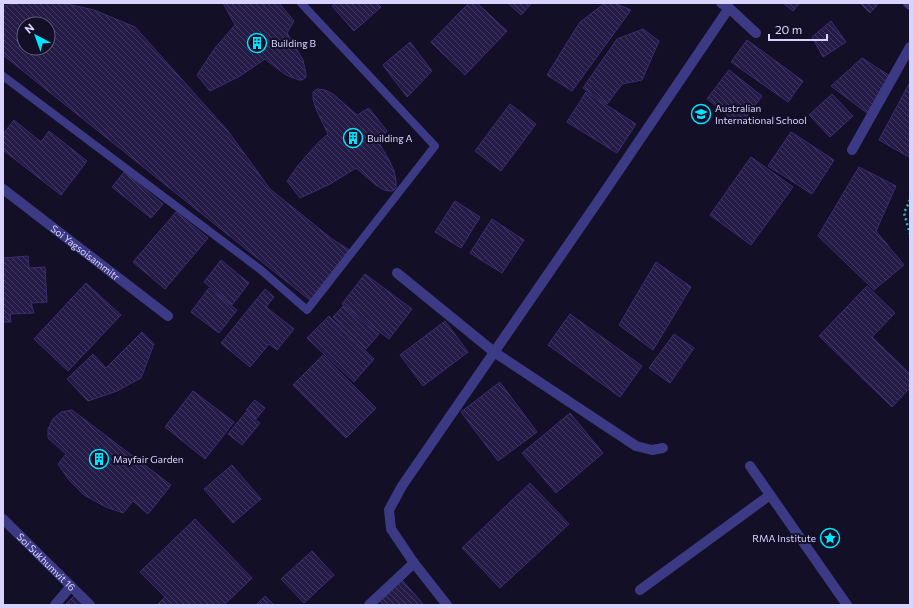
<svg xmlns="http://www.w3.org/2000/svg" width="913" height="608" viewBox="0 0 913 608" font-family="Commissioner,sans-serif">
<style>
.building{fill:url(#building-back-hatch);stroke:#3b2d73;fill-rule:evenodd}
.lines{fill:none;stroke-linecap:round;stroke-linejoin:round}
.path{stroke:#2fb8b0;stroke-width:2.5;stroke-dasharray:2 3;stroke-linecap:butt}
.lane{stroke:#3d3a85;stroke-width:8}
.street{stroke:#3d3a85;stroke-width:10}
.labels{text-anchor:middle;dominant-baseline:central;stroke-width:4;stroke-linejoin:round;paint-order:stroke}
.poi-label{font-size:10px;fill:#d9d4ff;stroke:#130f26;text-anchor:start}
.street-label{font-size:10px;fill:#d9d4ff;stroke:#130f26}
</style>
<defs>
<pattern id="building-back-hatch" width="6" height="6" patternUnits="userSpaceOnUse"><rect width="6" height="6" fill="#241b47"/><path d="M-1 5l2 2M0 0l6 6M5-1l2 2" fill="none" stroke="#433b63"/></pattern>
</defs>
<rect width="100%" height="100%" fill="#130f26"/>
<path class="building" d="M 22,3 L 63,3 L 94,10 L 135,27 L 228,131 L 270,189 L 332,239 L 351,251 L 311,301 L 3,55 L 3,6 ZM 24,24 L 48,24 L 48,48 L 24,48 Z
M 223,3 L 261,3 L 263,5 L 267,3 L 279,3 L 294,21 L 287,33 L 303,60 L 306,74 L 306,77 L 304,79 L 302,80 L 299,80 L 286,75 L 265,59 L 240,76 L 210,91 L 197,75 L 215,48 L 235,25 Z
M 336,3 L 377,3 L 381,7 L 354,31 L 332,6 Z
M 469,3 L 477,3 L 507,31 L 465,75 L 431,42 Z
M 508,3 L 532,3 L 521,15 Z
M 605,3 L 614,3 L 631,10 L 572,91 L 547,75 L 580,22 Z
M 783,3 L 800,3 L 793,11 Z
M 860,3 L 879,3 L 870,13 Z
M 831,21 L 846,42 L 823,57 L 812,37 Z
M 643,29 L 659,41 L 642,80 L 622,84 L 607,104 L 583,88 L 617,39 Z
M 747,40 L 803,81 L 788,102 L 731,62 Z
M 410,42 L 432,71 L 407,97 L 383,65 Z
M 862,58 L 890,76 L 867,113 L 831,86 Z
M 729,70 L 762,96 L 740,125 L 707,99 Z
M 910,82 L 910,154 L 909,157 L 879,140 Z
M 317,89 L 325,90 L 333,94 L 357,115 L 369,108 L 387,131 L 379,143 L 389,160 L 394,171 L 396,180 L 396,188 L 394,190 L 392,191 L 389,191 L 384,190 L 376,185 L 356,168 L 330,184 L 300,198 L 287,181 L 297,167 L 307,155 L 318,143 L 328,134 L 316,109 L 313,99 L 313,92 Z
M 586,92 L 636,124 L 617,153 L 567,122 Z
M 832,94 L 853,116 L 830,137 L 809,115 Z
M 510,104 L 536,124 L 501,171 L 475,151 Z
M 14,120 L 41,142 L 49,131 L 87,161 L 61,195 L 3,150 L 3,134 Z
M 791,132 L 834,160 L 812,194 L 768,166 Z
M 751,157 L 793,187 L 751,245 L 710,215 Z
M 859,167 L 896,186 L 876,231 L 904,265 L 874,290 L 818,236 Z
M 124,172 L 163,204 L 151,218 L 112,187 Z
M 455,201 L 480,217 L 461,248 L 435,232 Z
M 176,212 L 208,238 L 165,289 L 133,262 Z
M 492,219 L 524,240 L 502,273 L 470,253 Z
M 28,256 L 29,268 L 45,267 L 47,302 L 31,303 L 34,313 L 10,314 L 11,322 L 3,322 L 3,258 Z
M 221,260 L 249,283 L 232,305 L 204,282 Z
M 656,262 L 691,287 L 653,350 L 619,325 Z
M 365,274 L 412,309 L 389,339 L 342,304 Z
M 86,283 L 121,315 L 68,371 L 34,339 Z
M 867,286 L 895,313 L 872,337 L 910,374 L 910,388 L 892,407 L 819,336 Z
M 209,288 L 237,310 L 219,333 L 191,312 Z
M 265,289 L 274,297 L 266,307 L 294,329 L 277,350 L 269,344 L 250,367 L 221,343 Z
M 343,306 L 379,334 L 366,349 L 333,317 Z
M 570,314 L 642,366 L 620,397 L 548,345 Z
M 329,316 L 374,359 L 354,382 L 307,338 Z
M 445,321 L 468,352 L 423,386 L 400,355 Z
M 142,332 L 154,344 L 141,378 L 117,391 L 88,401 L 67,379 L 93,354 L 106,368 Z
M 674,334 L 694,348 L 670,383 L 649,368 Z
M 323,355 L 376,408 L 346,438 L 293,385 Z
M 500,382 L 537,432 L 498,461 L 461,412 Z
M 193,391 L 234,422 L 205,459 L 165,427 Z
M 255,400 L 265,408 L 256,419 L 246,410 Z
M 72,410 L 171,485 L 148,514 L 133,501 L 123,513 L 106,507 L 84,495 L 69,480 L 58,464 L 66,454 L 48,438 L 48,429 L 53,419 L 61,412 Z
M 246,412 L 260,423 L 242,445 L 228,434 Z
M 570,413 L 603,453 L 556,493 L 522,453 Z
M 232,465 L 261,499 L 233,523 L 204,489 Z
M 530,483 L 569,524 L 500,588 L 462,548 Z
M 195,519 L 252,578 L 224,605 L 157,605 L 165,597 L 140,572 Z
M 312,551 L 334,575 L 304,603 L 281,579 Z
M 402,580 L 424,605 L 383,605 L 380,601 Z
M 74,596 L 83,605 L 65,605 Z
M 265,596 L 274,605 L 256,605 Z"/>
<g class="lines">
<path class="path" d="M 910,200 L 904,213 L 910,234"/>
<path class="lane" d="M 3,76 L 261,270 L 307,310 L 435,146 L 301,3"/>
<g class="street">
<path d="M 721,3 L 729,8 L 756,33"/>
<path d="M 908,3 L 910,5"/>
<path d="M 852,150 L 910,47"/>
<path id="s1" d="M 3,189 L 168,316"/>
<path d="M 397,273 L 494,352 L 636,446 L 652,450 L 663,448"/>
<path d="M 750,466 L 847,605"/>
<path id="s2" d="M 3,519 L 90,605"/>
<path d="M 640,590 L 770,495"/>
<path d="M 55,605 L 71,586"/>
<path d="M 369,605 L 414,563"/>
<path d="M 447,605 L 414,563 L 391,529 L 389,510 L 402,486 L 601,197 L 729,8"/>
</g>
</g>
<defs>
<symbol id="building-ring" viewBox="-11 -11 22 22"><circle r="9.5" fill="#130f26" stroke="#00e5ff" stroke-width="1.5"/><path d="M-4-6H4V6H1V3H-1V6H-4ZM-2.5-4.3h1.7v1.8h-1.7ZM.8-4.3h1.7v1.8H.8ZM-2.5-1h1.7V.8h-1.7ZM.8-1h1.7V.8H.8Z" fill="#00e5ff"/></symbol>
<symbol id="school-ring" viewBox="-11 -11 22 22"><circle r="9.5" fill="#130f26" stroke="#00e5ff" stroke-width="1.5"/><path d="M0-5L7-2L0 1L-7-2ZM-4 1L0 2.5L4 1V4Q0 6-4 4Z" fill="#00e5ff"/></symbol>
<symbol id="sight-ring" viewBox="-11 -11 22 22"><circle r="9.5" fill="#130f26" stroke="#00e5ff" stroke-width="1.5"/><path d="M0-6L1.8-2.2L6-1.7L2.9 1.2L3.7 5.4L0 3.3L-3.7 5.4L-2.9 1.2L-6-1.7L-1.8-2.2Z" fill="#00e5ff"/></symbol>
</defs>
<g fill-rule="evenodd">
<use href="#building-ring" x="246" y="32" width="22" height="22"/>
<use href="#school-ring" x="690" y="103" width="22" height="22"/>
<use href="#building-ring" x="342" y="127" width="22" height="22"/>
<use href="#building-ring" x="88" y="448" width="22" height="22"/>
<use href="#sight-ring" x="819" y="527" width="22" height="22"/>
</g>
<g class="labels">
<g class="poi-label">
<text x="271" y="43">Building B</text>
<text x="715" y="108">Australian<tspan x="715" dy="12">International School</tspan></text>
<text x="367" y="138">Building A</text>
<text x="113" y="459">Mayfair Garden</text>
<text x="816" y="538" text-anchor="end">RMA Institute</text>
</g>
<g class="street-label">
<text stroke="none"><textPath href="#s1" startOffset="104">Soi Yagsoisammitr</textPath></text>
<text stroke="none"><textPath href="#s2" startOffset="61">Soi Sukhumvit 16</textPath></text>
</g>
</g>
<rect width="913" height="608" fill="none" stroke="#d9d4ff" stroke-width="8"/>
<g transform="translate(36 36) rotate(319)"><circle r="19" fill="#130f26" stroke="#625e7d"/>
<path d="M0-3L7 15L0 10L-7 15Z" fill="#00e5ff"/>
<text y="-6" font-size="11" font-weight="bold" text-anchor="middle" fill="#d9d4ff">N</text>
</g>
<path d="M769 34v6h58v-6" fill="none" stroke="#d9d4ff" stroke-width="2"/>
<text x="775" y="34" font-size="12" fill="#d9d4ff" stroke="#130f26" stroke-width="3" paint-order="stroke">20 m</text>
</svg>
